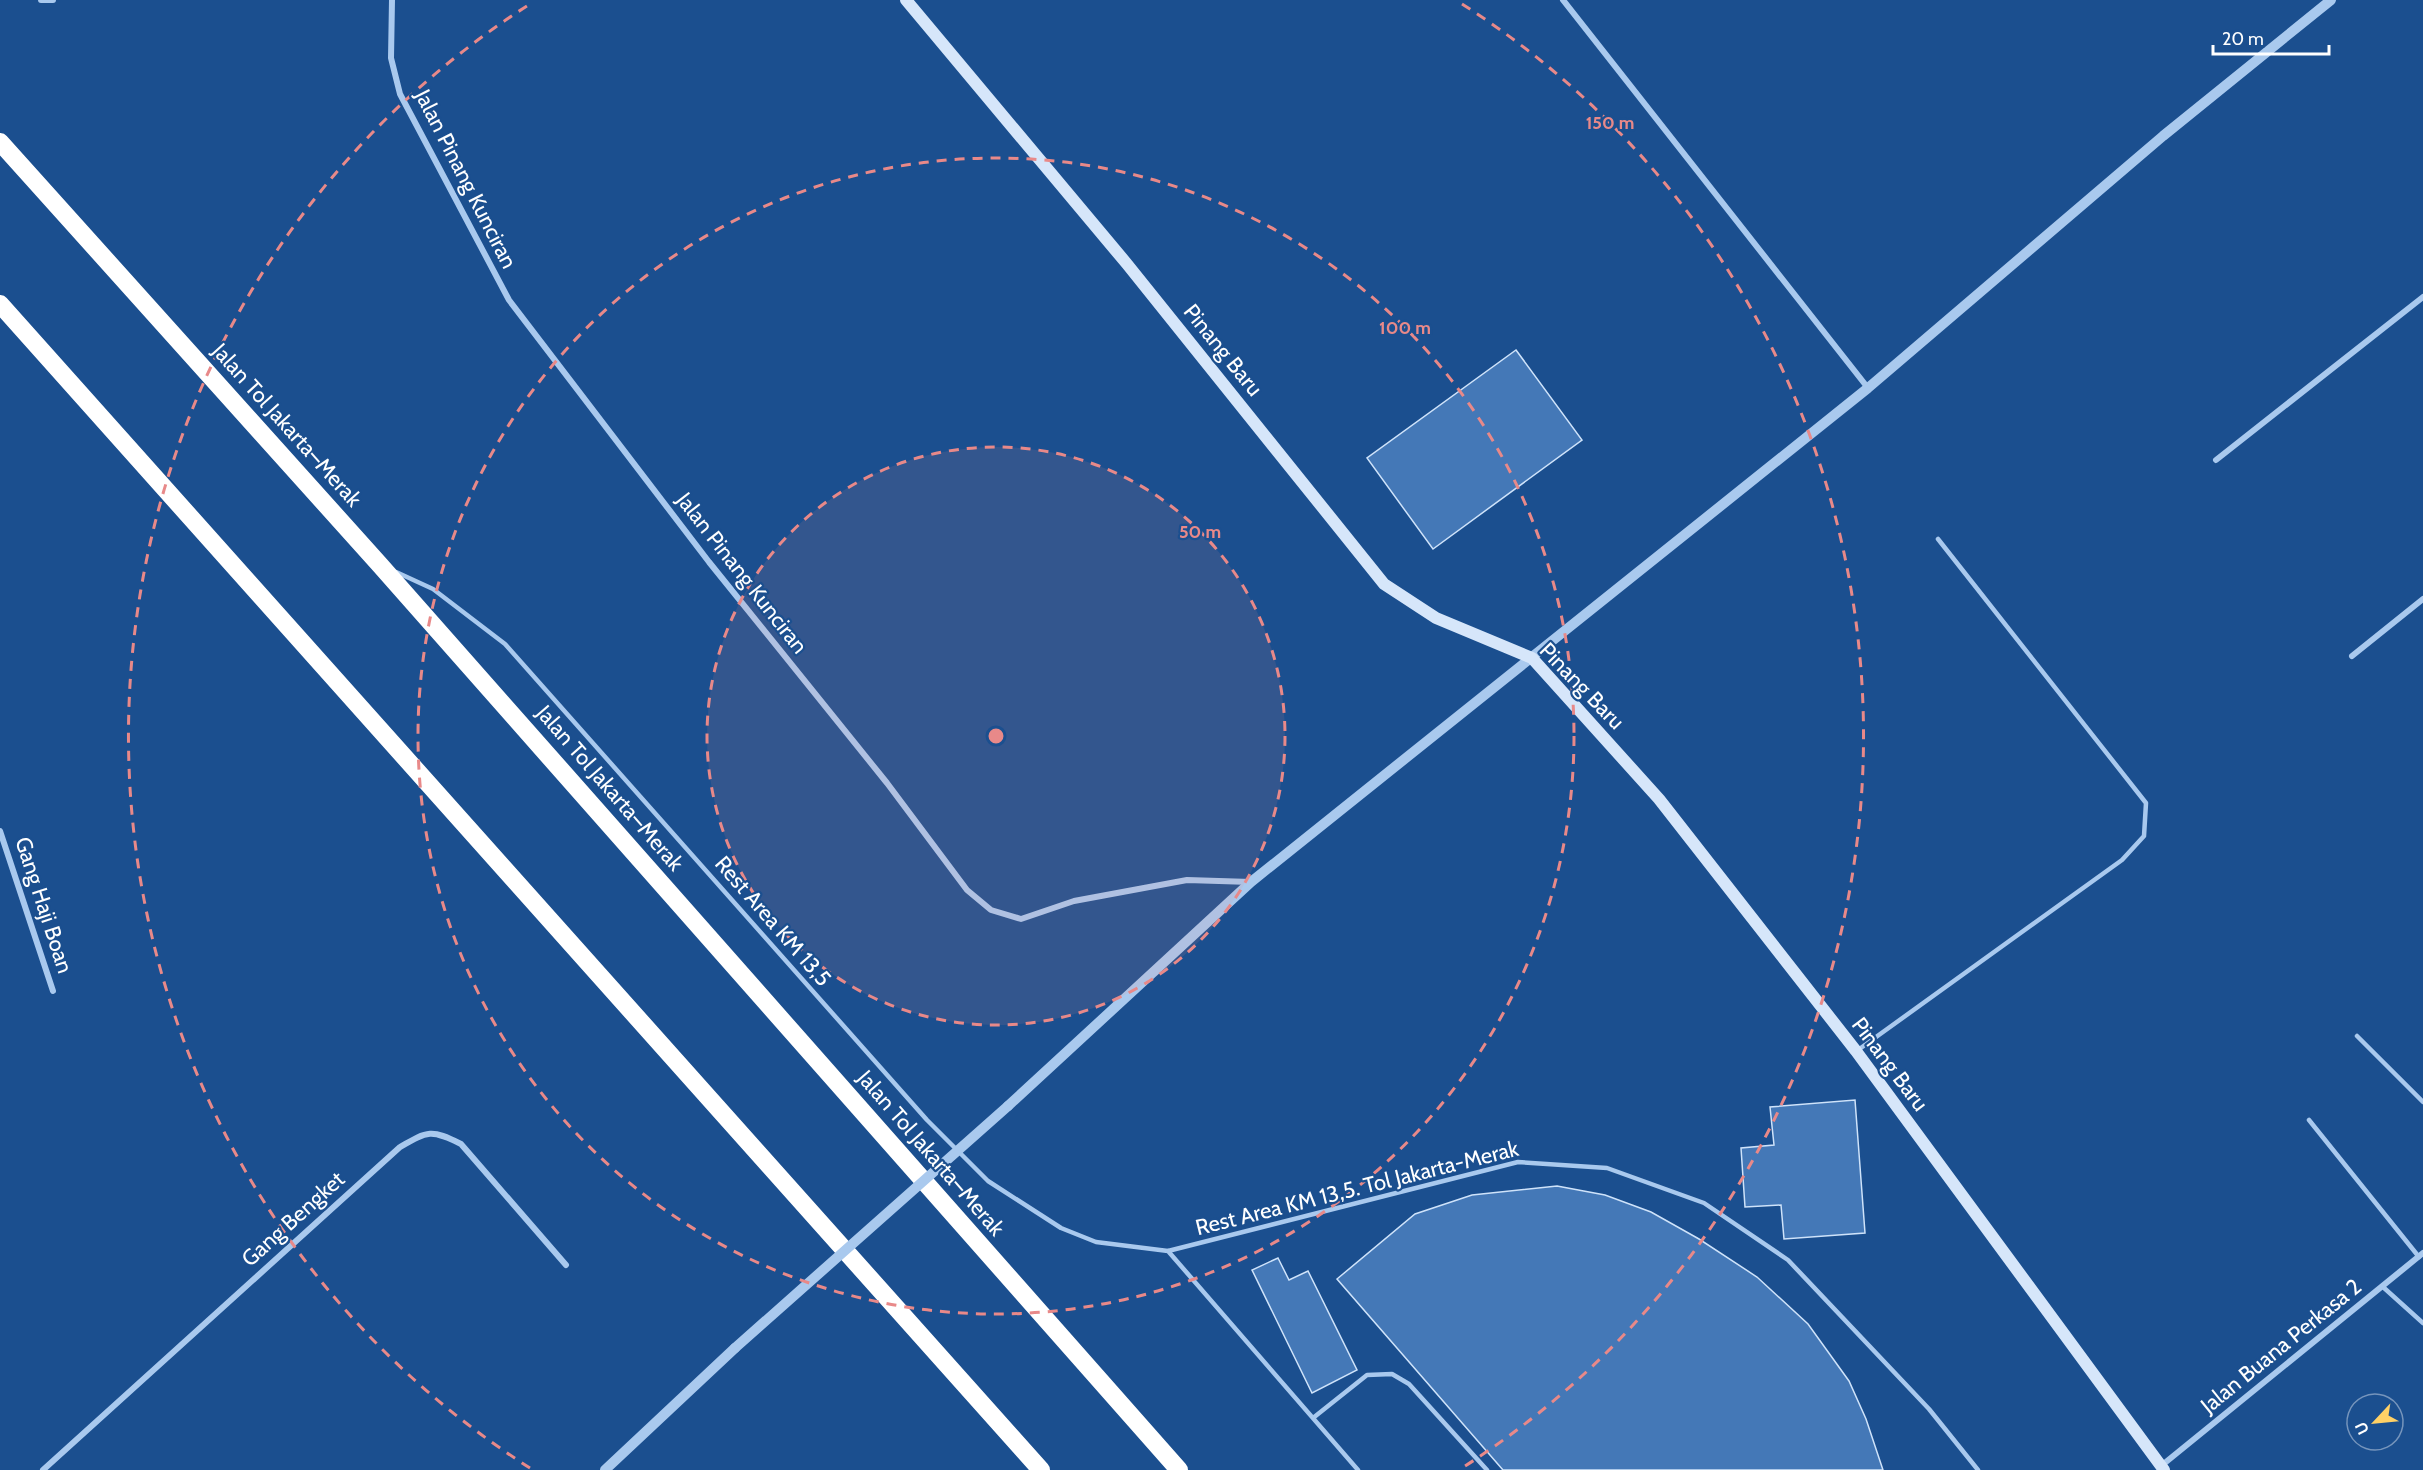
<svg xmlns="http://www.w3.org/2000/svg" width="2423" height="1470" viewBox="0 0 2423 1470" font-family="Cabin,sans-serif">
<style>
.building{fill:#4478b7;stroke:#cfe3fa;stroke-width:1.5}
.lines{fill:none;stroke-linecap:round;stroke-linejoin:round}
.service{stroke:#a9c9ee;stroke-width:4.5}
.minor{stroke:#a9c9ee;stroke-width:6}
.tertiary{stroke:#a9c9ee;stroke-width:10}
.secondary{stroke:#d6e6fa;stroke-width:12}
.motorway{stroke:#fff;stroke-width:18}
.tertiary-bridge{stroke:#a9c9ee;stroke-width:10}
.ring{fill:none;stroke:#e88989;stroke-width:3;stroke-dasharray:10 8}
.labels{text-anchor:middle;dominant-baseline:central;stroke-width:4.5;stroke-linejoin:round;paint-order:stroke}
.street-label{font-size:22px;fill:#fff;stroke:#1b4f8f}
.centre{fill:#e88989;stroke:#1b4f8f;stroke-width:3}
.ring-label{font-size:18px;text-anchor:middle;font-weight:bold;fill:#e88989;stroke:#1b4f8f;stroke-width:4.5;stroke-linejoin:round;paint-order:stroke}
</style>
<rect width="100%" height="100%" fill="#1b4f8f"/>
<path class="building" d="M 1516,350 L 1582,440 L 1433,549 L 1367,458 Z
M 1855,1100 L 1865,1233 L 1784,1239 L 1781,1205 L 1745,1207 L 1741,1148 L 1774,1145 L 1770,1107 Z
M 1557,1186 L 1605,1195 L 1651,1212 L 1699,1239 L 1757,1277 L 1808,1324 L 1849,1381 L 1866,1419 L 1883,1470 L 1503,1470 L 1337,1279 L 1415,1214 L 1472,1195 Z
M 1278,1258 L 1289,1280 L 1308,1271 L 1357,1370 L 1312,1393 L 1252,1270 Z"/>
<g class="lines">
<path class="service" d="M 396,572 L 433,589 L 505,644 L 927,1120 L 988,1181 L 1061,1228 L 1096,1242 L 1168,1251 L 1518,1162 L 1607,1168 L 1704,1203 L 1788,1260 L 1929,1409 L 1978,1470
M 2357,1036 L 2423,1102
M 1858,1050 L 2122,860 L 2144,836 L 2146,803 L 1938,539
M 2309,1120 L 2419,1257
M 1168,1251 L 1358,1470
M 2383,1287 L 2423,1323
M 1313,1418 L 1367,1375 L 1392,1374 L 1409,1384 L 1487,1470"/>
<path class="minor" d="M 41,0 L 53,0
M 392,0 L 391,58 L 400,94 L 509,300 L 709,562 L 887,783 L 967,890 L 991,910 L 1021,919 L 1074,901 L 1187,880 L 1251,882
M 1563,0 L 1868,388
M 2216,460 L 2423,297
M 2352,656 L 2423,599
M 0,831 L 53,991
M 2161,1466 L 2423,1253
M 43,1470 L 400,1147 C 428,1131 431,1129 461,1144 L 566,1265"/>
<path class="tertiary" d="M 1008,1106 L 1251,882 L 1868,388 L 2163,136 L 2331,0
M 605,1470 L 735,1348"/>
<path class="secondary" d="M 906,0 L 1127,264 L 1384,584 L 1436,618 L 1532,658 L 1659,799 L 1856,1051 L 2164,1470"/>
<path class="motorway" d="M 0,142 L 380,565 L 1179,1470
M 0,304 L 1041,1470"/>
<path class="tertiary-bridge" d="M 735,1348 L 1008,1106"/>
</g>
<circle cx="996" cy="736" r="289" fill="#e88989" fill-opacity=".12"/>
<g class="ring">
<circle cx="996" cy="736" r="289"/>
<circle cx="996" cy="736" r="578"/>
<path d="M530 1468A868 868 0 0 1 530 4M1462 4A868 868 0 0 1 1462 1468"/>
</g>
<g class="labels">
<g class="street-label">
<text transform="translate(466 179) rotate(63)">Jalan Pinang Kunciran</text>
<text transform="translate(1223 350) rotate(51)">Pinang Baru</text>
<text transform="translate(287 425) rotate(48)">Jalan Tol Jakarta–Merak</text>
<text transform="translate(742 573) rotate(52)">Jalan Pinang Kunciran</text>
<text transform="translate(1582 686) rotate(46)">Pinang Baru</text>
<text transform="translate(610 788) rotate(49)">Jalan Tol Jakarta–Merak</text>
<text transform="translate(44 905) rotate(72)">Gang Haji Boan</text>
<text transform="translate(773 921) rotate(49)">Rest Area KM 13,5</text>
<text transform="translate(1890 1064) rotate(53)">Pinang Baru</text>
<text transform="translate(931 1153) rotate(49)">Jalan Tol Jakarta–Merak</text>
<text transform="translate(1357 1188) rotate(-14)">Rest Area KM 13,5. Tol Jakarta-Merak</text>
<text transform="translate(293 1219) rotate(-42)">Gang Bengket</text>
<text transform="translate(2281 1346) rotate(-39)">Jalan Buana Perkasa 2</text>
</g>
</g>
<circle cx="996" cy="736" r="9" class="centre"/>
<g class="ring-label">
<text x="1610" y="129">150 m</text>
<text x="1405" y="334">100 m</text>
<text x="1200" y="538">50 m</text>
</g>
<g transform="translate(2375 1422) rotate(244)"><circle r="28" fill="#1b4f8f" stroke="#7695bc" stroke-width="1.5"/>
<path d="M0-4.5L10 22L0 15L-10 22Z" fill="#ffd166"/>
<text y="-9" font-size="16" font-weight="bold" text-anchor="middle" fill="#ffffff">U</text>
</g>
<path d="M2213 45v9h116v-9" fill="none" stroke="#ffffff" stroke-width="3"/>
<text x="2222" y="45" font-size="18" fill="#ffffff" stroke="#1b4f8f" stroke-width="4.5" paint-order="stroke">20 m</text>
</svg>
